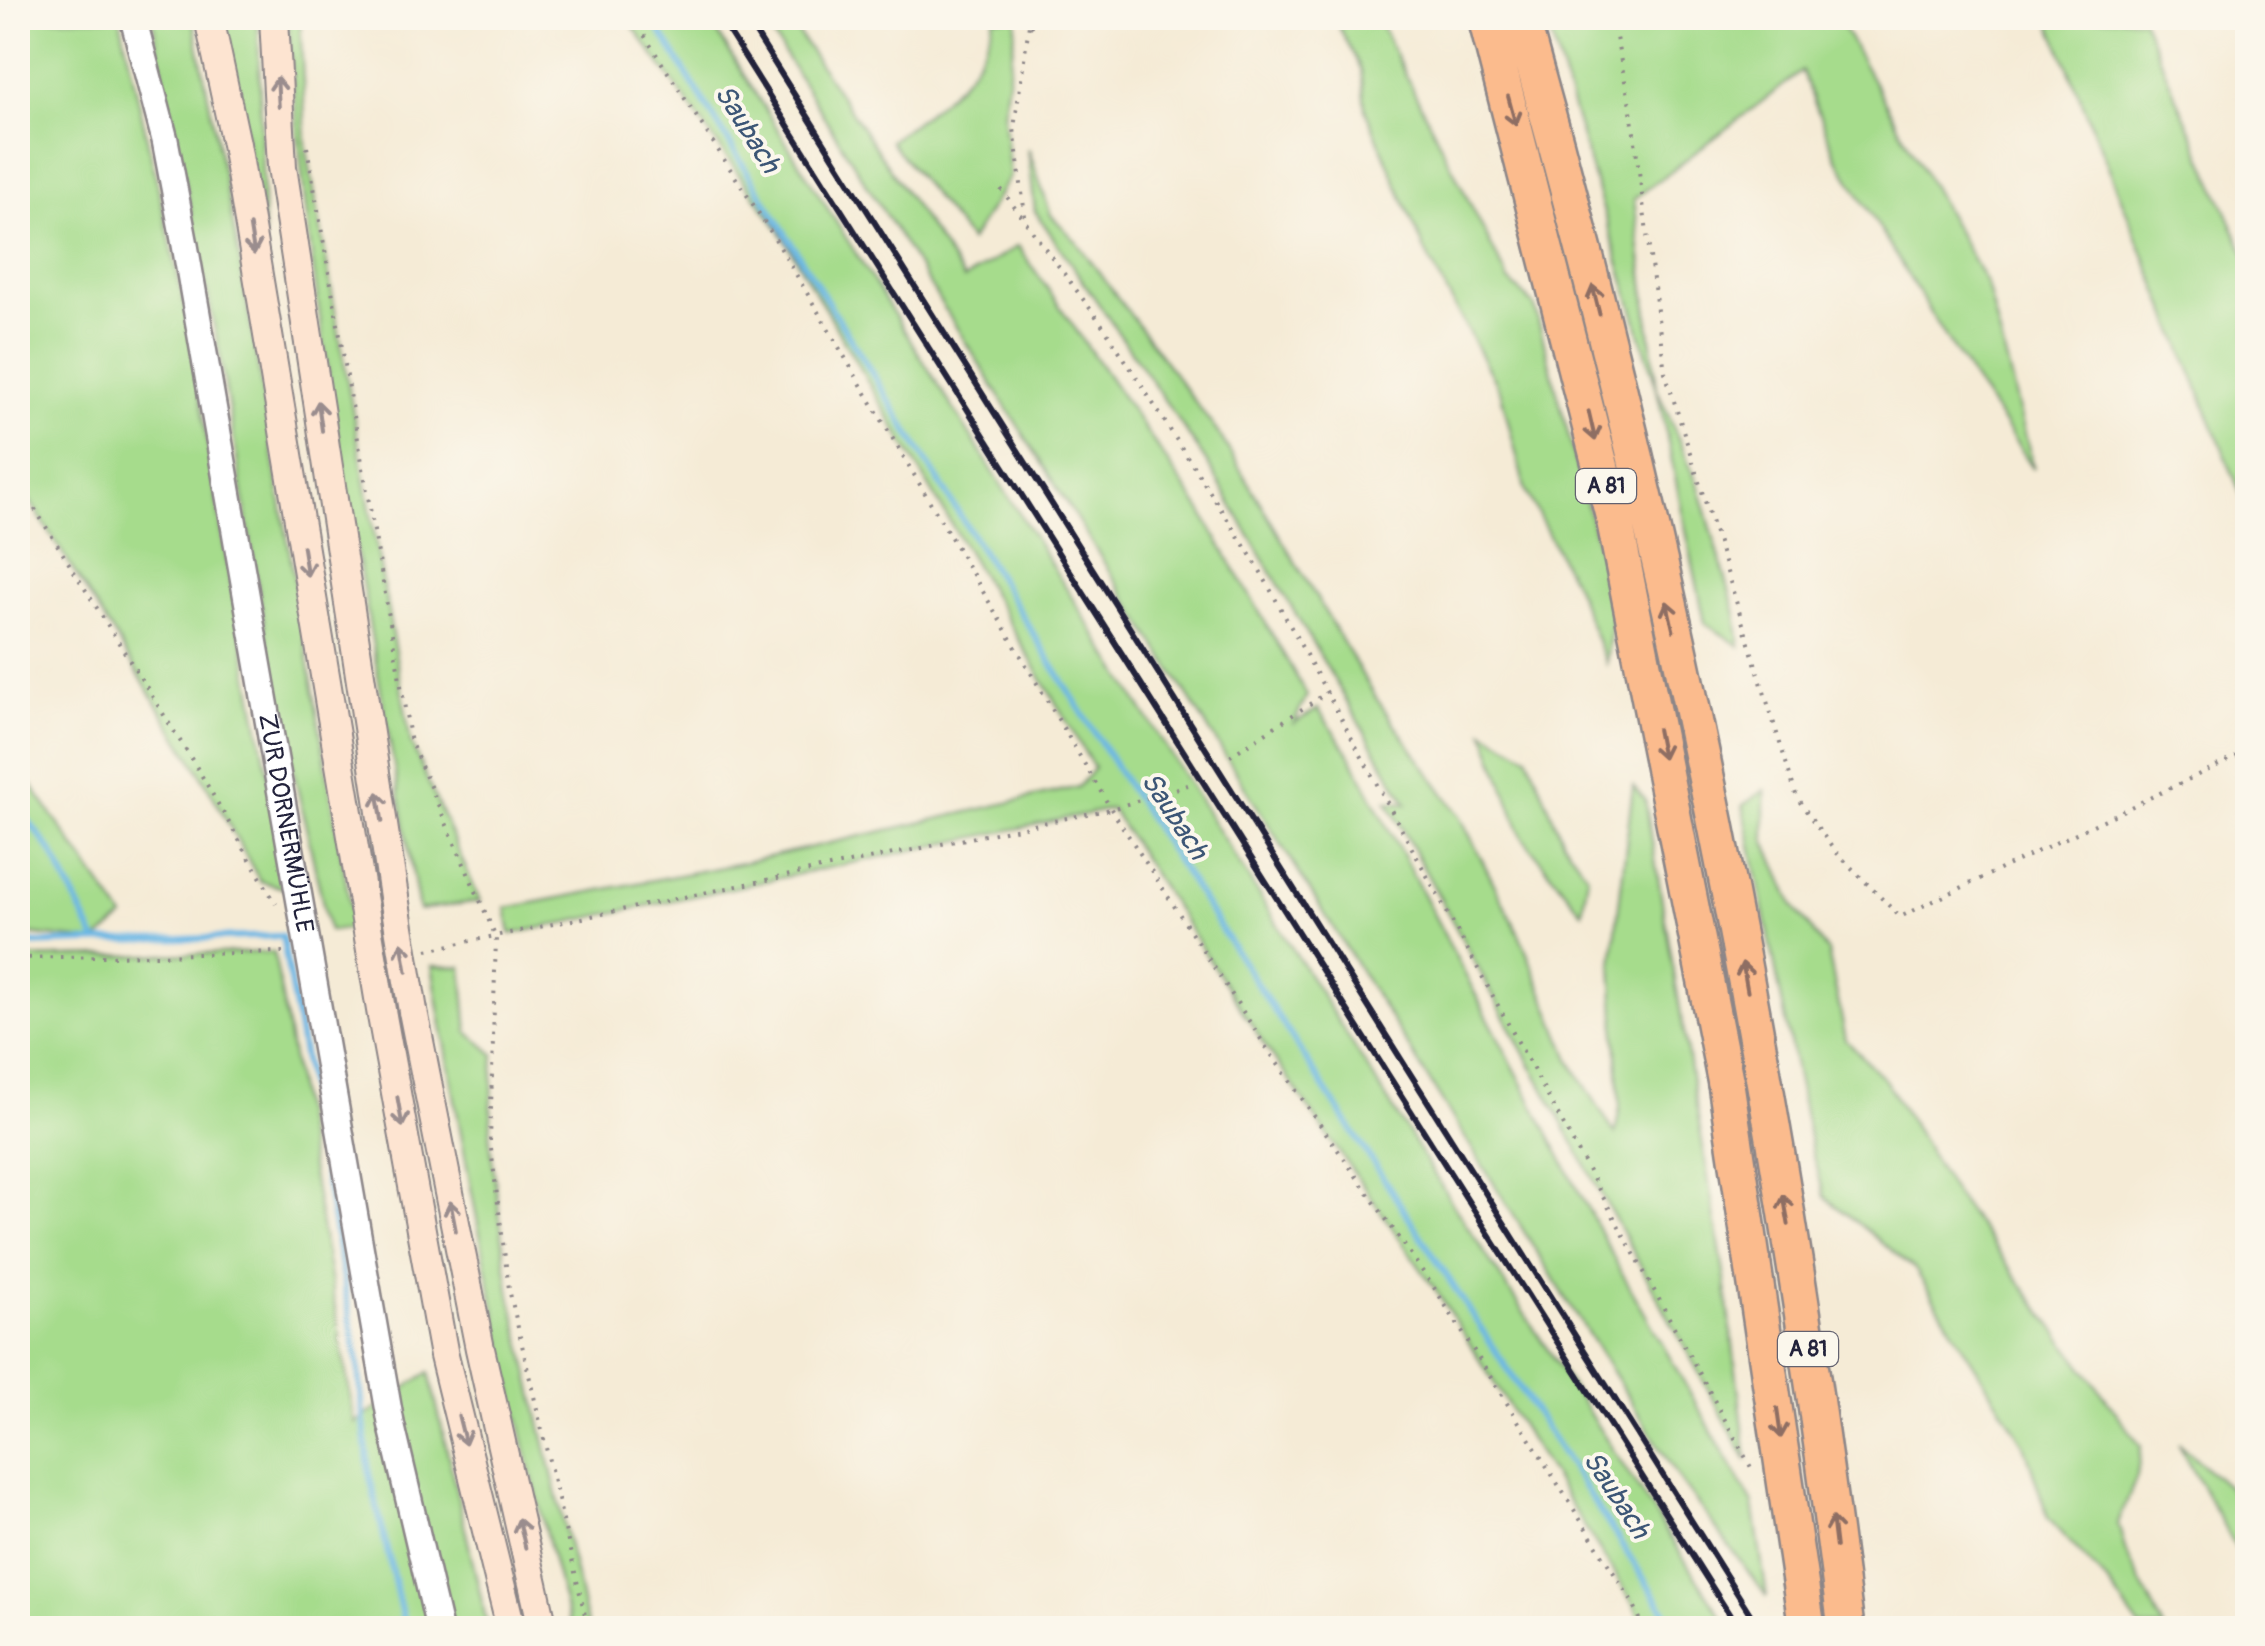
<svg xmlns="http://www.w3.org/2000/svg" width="2265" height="1646" viewBox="0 0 2265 1646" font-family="Pangolin,sans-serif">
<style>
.green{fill:#a6dc8c;stroke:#647f64;stroke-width:2.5}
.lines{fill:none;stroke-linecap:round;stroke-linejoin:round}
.stream{stroke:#6cb7e4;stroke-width:6}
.tertiary-casing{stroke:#8c8688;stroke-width:30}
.secondary-casing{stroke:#8c8688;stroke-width:32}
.motorway-casing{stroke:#8c8688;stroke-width:40}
.path{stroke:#8c8688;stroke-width:4;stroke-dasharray:2.5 8;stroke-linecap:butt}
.tertiary{stroke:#fff;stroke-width:25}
.secondary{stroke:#fde4d1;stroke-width:28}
.motorway{stroke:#fbbb8d;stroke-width:35}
.rail{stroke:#22223b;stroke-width:6}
.secondary-bridge-casing{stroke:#8c8688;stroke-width:32;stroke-linecap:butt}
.motorway-bridge-casing{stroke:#8c8688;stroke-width:40;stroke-linecap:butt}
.secondary-bridge{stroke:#fde4d1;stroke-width:28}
.motorway-bridge{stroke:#fbbb8d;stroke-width:35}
.oneway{stroke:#9a8d8e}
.oneway2{stroke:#8e6e64}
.labels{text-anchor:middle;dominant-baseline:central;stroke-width:8;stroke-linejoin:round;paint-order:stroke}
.shield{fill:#fbf7ec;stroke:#636270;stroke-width:2.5}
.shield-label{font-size:22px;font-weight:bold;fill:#22223b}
.street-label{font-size:25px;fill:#22223b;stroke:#fbf7ec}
.water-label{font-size:28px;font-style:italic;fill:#3c5676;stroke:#fbf7ec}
</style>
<rect width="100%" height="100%" fill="#fbf7ec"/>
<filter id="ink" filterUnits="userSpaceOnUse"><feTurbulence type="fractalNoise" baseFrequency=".01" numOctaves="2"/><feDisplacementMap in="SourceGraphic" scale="20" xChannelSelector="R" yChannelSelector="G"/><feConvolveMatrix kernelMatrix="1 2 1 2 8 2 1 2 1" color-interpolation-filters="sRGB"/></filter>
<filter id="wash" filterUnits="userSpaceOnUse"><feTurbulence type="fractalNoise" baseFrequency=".0048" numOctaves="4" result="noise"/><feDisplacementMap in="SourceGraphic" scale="40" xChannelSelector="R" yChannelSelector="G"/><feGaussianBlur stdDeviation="2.25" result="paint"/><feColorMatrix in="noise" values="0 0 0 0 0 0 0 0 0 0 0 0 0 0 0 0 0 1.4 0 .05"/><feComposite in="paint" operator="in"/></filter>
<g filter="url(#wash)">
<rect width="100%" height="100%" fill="#f5ebd6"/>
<path class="green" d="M 18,18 L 120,18 L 187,316 L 224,544 L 290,890 L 260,881 L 199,771 L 18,482 Z
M 152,18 L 193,18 L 194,23 L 238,250 L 354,928 L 329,931 L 274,683 L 220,356 Z
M 224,18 L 258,18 L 264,240 Z
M 288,18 L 300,18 L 306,145 L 411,743 L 480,901 L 419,910 C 369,614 308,317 288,18 Z
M 627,18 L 708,18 L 1451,1201 L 1729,1628 L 1644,1628 L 1634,1605 L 1437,1292 L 1266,1047 L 1111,809 L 511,934 L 506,908 L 737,864 L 1078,787 L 1094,768 L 779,230 Z
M 762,18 L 788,18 L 964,279 L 1018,246 L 1200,509 L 1307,695 L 1294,723 L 1318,709 L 1350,755 L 1618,1266 L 1753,1504 L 1767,1597 L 1682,1483 Z
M 994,18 L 1017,18 L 1003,115 L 1010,176 L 970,241 L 890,141 C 935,106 982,77 994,18 Z
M 1334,18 L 1377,18 L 1509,281 L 1534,305 L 1614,607 L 1606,663 L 1575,586 L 1525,489 L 1501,393 L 1425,251 L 1365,109 L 1361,69 Z
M 1838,18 L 1987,285 L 2034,469 L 1951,346 L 1836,157 L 1802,71 L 1634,199 L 1657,389 L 1699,487 L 1736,614 L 1740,646 L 1705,623 L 1657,389 L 1546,19 Z
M 2048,18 L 2142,18 L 2247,259 L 2247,509 Z
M 1028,148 L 1051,215 L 1075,240 L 1221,437 L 1376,698 L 1460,816 L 1520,936 L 1572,1064 L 1615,1134 L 1620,1107 L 1612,964 L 1633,786 L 1645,799 L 1725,1279 L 1747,1461 L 1387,801 L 1407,804 L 1206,461 L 1035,211 Z
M 1484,731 L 1528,756 L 1563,841 L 1588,876 L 1582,912 L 1522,837 Z
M 18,766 L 124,918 L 96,941 L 18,933 Z
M 1765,790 L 1765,839 L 1793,905 L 1828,952 L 1846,1040 L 1885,1080 L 1953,1191 L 2141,1446 L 2137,1476 L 2118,1523 L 2126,1553 L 2164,1628 L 2140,1628 L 2108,1583 L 2048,1518 L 2024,1444 L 1915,1269 L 1825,1197 L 1812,1153 L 1743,805 Z
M 274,952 L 355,1423 L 429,1372 L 488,1628 L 18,1628 L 18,958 Z
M 432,966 L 462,967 L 468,1032 L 494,1054 L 490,1141 L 509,1289 L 588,1628 L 571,1628 C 511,1411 469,1189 432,966 Z
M 2178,1443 L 2228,1487 L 2247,1515 L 2247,1568 Z"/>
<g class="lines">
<path class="stream" d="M 652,18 L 1122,777 L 1676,1628
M 18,807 L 52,852 L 96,941
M 18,944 L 282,936 L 358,1363 L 369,1472 L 405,1628"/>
</g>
</g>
<g filter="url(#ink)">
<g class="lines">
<defs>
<g id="tertiary">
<path id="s1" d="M 133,18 L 165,140 L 185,245 L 391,1423 L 439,1628"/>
</g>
<path id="secondary" d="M 209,18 L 236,144 L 364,908
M 274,18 L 282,167 L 395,903
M 413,1011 L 480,1349 L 543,1628
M 382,1016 L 444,1356 L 511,1628"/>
<path id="motorway" d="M 1486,18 L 1615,523 L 1726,1084
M 1521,18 C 1670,545 1779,1085 1846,1628"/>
</defs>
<use href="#tertiary" class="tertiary-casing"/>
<use href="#secondary" class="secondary-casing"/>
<use href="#motorway" class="motorway-casing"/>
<path class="path" d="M 633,18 L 774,237 L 1111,809 L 1266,1047 L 1437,1292 L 1634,1605 L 1644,1628
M 1612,18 L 1631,110 L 1665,372 L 1797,798 L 1833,849 L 1900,917 L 2248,751
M 1030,26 L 1048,18
M 307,147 L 411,743 L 496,937 L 490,1141 L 509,1289 L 588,1628
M 1001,189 L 1106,330 L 1258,567 L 1753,1471
M 1025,216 L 1014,128 L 1030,18
M 18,482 L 199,771 L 276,904
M 1230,756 L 1328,692
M 427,950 L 1111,809 L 1188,785
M 18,958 L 285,952"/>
<use href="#tertiary" class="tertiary"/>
<use href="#secondary" class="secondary"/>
<use href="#motorway" class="motorway"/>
<path class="rail" d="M 720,18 L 1738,1628
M 746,18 L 1759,1628"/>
<defs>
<path id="secondary-bridge" d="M 395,903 L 413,1011
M 364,908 L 382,1016"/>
<path id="motorway-bridge" d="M 1726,1084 L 1807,1628"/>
</defs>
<use href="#secondary-bridge" class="secondary-bridge-casing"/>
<use href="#motorway-bridge" class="motorway-bridge-casing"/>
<use href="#secondary-bridge" class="secondary-bridge"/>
<use href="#motorway-bridge" class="motorway-bridge"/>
</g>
<defs><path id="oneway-shaft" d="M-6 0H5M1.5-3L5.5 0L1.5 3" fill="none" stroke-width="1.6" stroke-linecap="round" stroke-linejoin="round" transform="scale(2.5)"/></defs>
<g class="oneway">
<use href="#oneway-shaft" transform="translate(278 92) rotate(-93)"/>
<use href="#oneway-shaft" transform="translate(252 240) rotate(81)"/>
<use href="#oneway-shaft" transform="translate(320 416) rotate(-98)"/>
<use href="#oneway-shaft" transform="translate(305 561) rotate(81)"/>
<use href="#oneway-shaft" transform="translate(380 807) rotate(-99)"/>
<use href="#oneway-shaft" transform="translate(404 957) rotate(-100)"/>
<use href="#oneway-shaft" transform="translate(400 1112) rotate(80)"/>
<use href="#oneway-shaft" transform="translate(453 1216) rotate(-101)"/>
<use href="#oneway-shaft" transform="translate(462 1430) rotate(76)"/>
<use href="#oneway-shaft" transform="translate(522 1533) rotate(-103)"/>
</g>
<g class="oneway2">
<use href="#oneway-shaft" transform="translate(1512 111) rotate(75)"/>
<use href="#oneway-shaft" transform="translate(1596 300) rotate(-104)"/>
<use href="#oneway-shaft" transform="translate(1592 426) rotate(77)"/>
<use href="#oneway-shaft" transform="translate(1670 616) rotate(-103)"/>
<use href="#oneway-shaft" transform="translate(1660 744) rotate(79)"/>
<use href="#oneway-shaft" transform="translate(1745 977) rotate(-100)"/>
<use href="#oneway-shaft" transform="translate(1786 1210) rotate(-100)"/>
<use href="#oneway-shaft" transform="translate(1779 1423) rotate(82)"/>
<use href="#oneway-shaft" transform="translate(1834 1532) rotate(-97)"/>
</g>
</g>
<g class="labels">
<g class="shield">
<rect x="1576" y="469" width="60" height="34" rx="8"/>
<rect x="1778" y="1332" width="60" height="34" rx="8"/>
</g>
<g class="shield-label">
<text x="1606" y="486">A 81</text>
<text x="1808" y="1349">A 81</text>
</g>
<g class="street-label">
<text stroke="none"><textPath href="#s1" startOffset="820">ZUR DORNERMÜHLE</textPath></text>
</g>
<g class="water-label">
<text transform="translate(747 129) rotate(58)">Saubach</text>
<text transform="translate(1174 816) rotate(57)">Saubach</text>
<text transform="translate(1616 1495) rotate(57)">Saubach</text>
</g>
</g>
<rect width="2265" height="1646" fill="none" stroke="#fbf7ec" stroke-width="60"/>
</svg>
